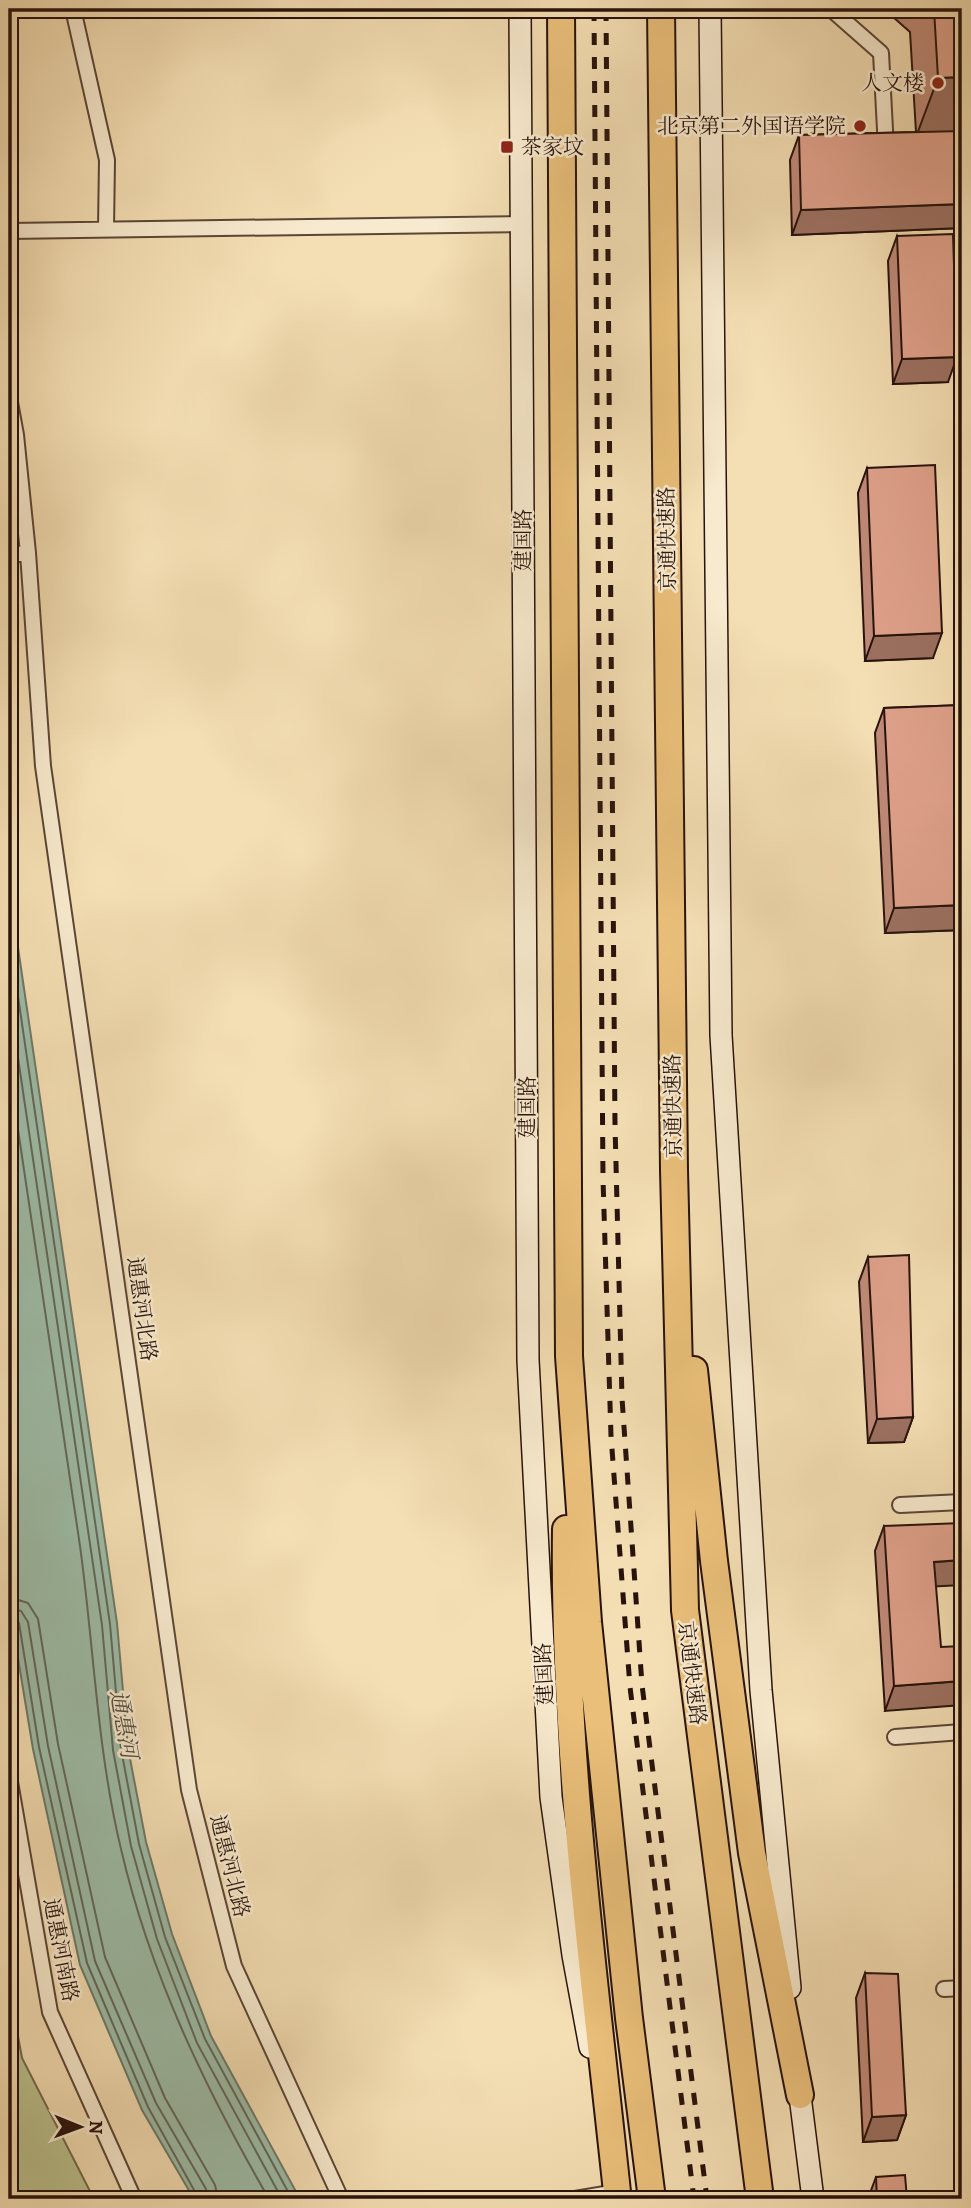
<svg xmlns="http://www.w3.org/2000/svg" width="971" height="2208" viewBox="0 0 971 2208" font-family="Alegreya,'Noto Serif SC',serif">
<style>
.green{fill:#bbc18d;stroke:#726a4c;stroke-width:2}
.water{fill:#9dbda8;stroke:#6e796a;stroke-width:2}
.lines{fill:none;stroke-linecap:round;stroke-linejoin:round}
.shore{stroke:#62685a;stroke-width:2}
.minor-casing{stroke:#5b4636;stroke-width:18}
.secondary-casing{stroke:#28130c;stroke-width:24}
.motorway-casing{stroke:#28130c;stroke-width:30}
.minor{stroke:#f8eace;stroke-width:14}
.secondary{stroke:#f8eace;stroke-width:21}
.motorway{stroke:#eabf7a;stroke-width:26}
.rail{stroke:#28130c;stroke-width:5;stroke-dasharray:12 12;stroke-linecap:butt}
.wall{fill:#c08a78;stroke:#28130c;stroke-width:2}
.shaded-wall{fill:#9c7161;stroke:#28130c;stroke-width:2}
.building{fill:#dfa18b;stroke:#28130c;stroke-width:2}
.poi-dot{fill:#8f2418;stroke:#f8eace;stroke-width:2.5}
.labels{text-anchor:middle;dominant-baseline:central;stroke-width:5;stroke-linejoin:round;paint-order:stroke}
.poi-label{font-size:21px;fill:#28130c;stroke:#f8eace;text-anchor:end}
.street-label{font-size:21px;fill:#28130c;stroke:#f8eace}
.water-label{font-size:23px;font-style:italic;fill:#514e43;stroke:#f8eace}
</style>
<rect width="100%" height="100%" fill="#f4deb3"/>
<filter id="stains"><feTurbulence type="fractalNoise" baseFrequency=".00286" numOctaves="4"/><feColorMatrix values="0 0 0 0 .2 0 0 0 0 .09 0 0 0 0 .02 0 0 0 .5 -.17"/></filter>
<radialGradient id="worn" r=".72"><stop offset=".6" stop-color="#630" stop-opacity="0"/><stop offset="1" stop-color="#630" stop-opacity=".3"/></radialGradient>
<path class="green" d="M 9,1987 L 22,2058 L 94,2199 L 9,2199 Z"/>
<path class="water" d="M 9,886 L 117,1623 L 128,1748 L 146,1842 L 172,1934 L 211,2036 L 300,2199 L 194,2199 L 142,2110 L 80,1965 L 33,1749 L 9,1604 Z"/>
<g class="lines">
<path class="shore" d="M 9,935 L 110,1624 L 121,1749 L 139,1844 L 165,1937 L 205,2039 L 292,2199
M 9,997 L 102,1625 L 113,1750 L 131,1846 L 157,1939 L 197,2043 L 282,2199
M 9,1069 C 32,1228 57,1387 80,1546 C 94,1647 97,1750 121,1849 C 150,1974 205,2088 269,2199
M 9,1597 L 28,1603 L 38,1619 L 58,1744 L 105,1957 L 165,2098 L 215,2185 L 218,2199
M 9,1608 L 21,1611 L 28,1622 L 48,1746 L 95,1961 L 156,2103 L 206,2189 L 208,2199
M 9,1617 L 15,1618 L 19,1623 L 39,1747 L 87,1963 L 148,2107 L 199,2199"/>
<defs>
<path id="minor" d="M 73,9 L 107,160 L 106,229
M 831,9 L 881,53 L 886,149
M 9,231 L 521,224
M 9,397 L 16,435 L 28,553 L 43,766 L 189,1790 L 234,1966 L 341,2199
M 9,555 L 28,553
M 900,1505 L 962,1502
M 895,1737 L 962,1732
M 9,1776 L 50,2012 L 134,2199
M 944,1989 L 962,1988
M 575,2199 L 617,2192"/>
<path id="secondary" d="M 520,9 L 528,1360 L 551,1797 L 573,1955 L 590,2047
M 710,9 L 721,1035 L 761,1690 L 790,1988
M 798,2080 L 813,2199"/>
<path id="motorway" d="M 561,9 L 569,1356 L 588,1622 L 629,2018 L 652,2199
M 661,9 L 674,1170 L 685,1610 L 760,2199
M 694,1370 L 714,1561 L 752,1853 L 800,2095
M 566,1529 C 563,1750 594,1973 617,2192"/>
</defs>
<use href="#minor" class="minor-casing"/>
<use href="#secondary" class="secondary-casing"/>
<use href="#motorway" class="motorway-casing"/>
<use href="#minor" class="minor"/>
<use href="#secondary" class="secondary"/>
<use href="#motorway" class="motorway"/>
<path class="rail" d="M 594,9 L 603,1179 L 611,1436 L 630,1687 L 694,2199
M 606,9 L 615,1125 L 622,1398 L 642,1685 L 707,2199"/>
</g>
<path class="wall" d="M 884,9 L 962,9 L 962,228 L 792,235 L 790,160 L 799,135 L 916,132 L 910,32 Z
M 897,236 L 948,382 L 893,384 L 888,261 Z
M 867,468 L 933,658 L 865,661 L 858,493 Z
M 962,705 L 962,930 L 885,933 L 875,733 L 884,708 Z
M 868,1257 L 913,1417 L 904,1442 L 868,1443 L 859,1282 Z
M 884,1526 L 936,1586 L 885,1711 L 875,1551 Z
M 865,1973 L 906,2115 L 897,2140 L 863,2142 L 856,1998 Z
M 876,2177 L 907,2199 L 869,2199 L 869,2196 Z"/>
<path class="shaded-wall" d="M 962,77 L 962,135 L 916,137 L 938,78 Z
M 962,204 L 962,228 L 792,235 L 801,210 Z
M 957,357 L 948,382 L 893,384 L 902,359 Z
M 942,633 L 933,658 L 865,661 L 874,636 Z
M 962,905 L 962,930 L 885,933 L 894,908 Z
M 913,1417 L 904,1442 L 868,1443 L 877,1419 Z
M 962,1560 L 962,1585 L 925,1587 L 934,1562 Z
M 962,1681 L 962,1705 L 885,1711 L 894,1686 Z
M 906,2115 L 897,2140 L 863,2142 L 872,2117 Z"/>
<path class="building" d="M 934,9 L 962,9 L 962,77 L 938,78 Z
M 962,131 L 962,204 L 801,210 L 799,135 Z
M 953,234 L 957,357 L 902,359 L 897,236 Z
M 935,465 L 942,633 L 874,636 L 867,468 Z
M 962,705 L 962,905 L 894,908 L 884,708 Z
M 909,1255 L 913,1417 L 877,1419 L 868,1257 Z
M 962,1523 L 962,1560 L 934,1562 L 941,1647 L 962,1646 L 962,1681 L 894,1686 L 884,1526 Z
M 865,1973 L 898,1974 L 906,2115 L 872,2117 Z
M 905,2175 L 907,2199 L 877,2199 L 876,2177 Z"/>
<g class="poi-dot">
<circle cx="938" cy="83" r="7"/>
<circle cx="860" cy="126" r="7"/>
<rect x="500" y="140" width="14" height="14" rx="3.5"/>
</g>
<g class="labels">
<g class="poi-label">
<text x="924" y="83">人文楼</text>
<text x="846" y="126">北京第二外国语学院</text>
<text x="521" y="147" text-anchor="start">茶家坟</text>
</g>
<g class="street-label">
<text transform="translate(667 539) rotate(-91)">京通快速路</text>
<text transform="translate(523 540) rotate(-90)">建国路</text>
<text transform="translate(673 1106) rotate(-91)">京通快速路</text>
<text transform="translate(527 1107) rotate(-90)">建国路</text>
<text transform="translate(142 1309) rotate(82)">通惠河北路</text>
<text transform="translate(692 1673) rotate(83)">京通快速路</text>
<text transform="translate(544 1674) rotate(-93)">建国路</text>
<text transform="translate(230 1866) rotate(76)">通惠河北路</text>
<text transform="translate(61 1950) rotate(79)">通惠河南路</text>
</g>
<g class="water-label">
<text transform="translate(124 1724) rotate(80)">通惠河</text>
</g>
</g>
<rect width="971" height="2208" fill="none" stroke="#f4deb3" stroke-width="35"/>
<rect x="10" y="10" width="950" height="2187" fill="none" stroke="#28130c" stroke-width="3.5"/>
<rect x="18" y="18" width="936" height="2173" fill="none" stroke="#28130c" stroke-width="2"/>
<g transform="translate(80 2127) rotate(91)" stroke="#f8eace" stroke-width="5" paint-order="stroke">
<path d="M0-5L12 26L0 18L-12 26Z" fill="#28130c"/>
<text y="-10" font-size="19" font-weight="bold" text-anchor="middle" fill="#28130c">N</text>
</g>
<rect width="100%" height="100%" filter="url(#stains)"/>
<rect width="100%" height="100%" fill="url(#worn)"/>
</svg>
